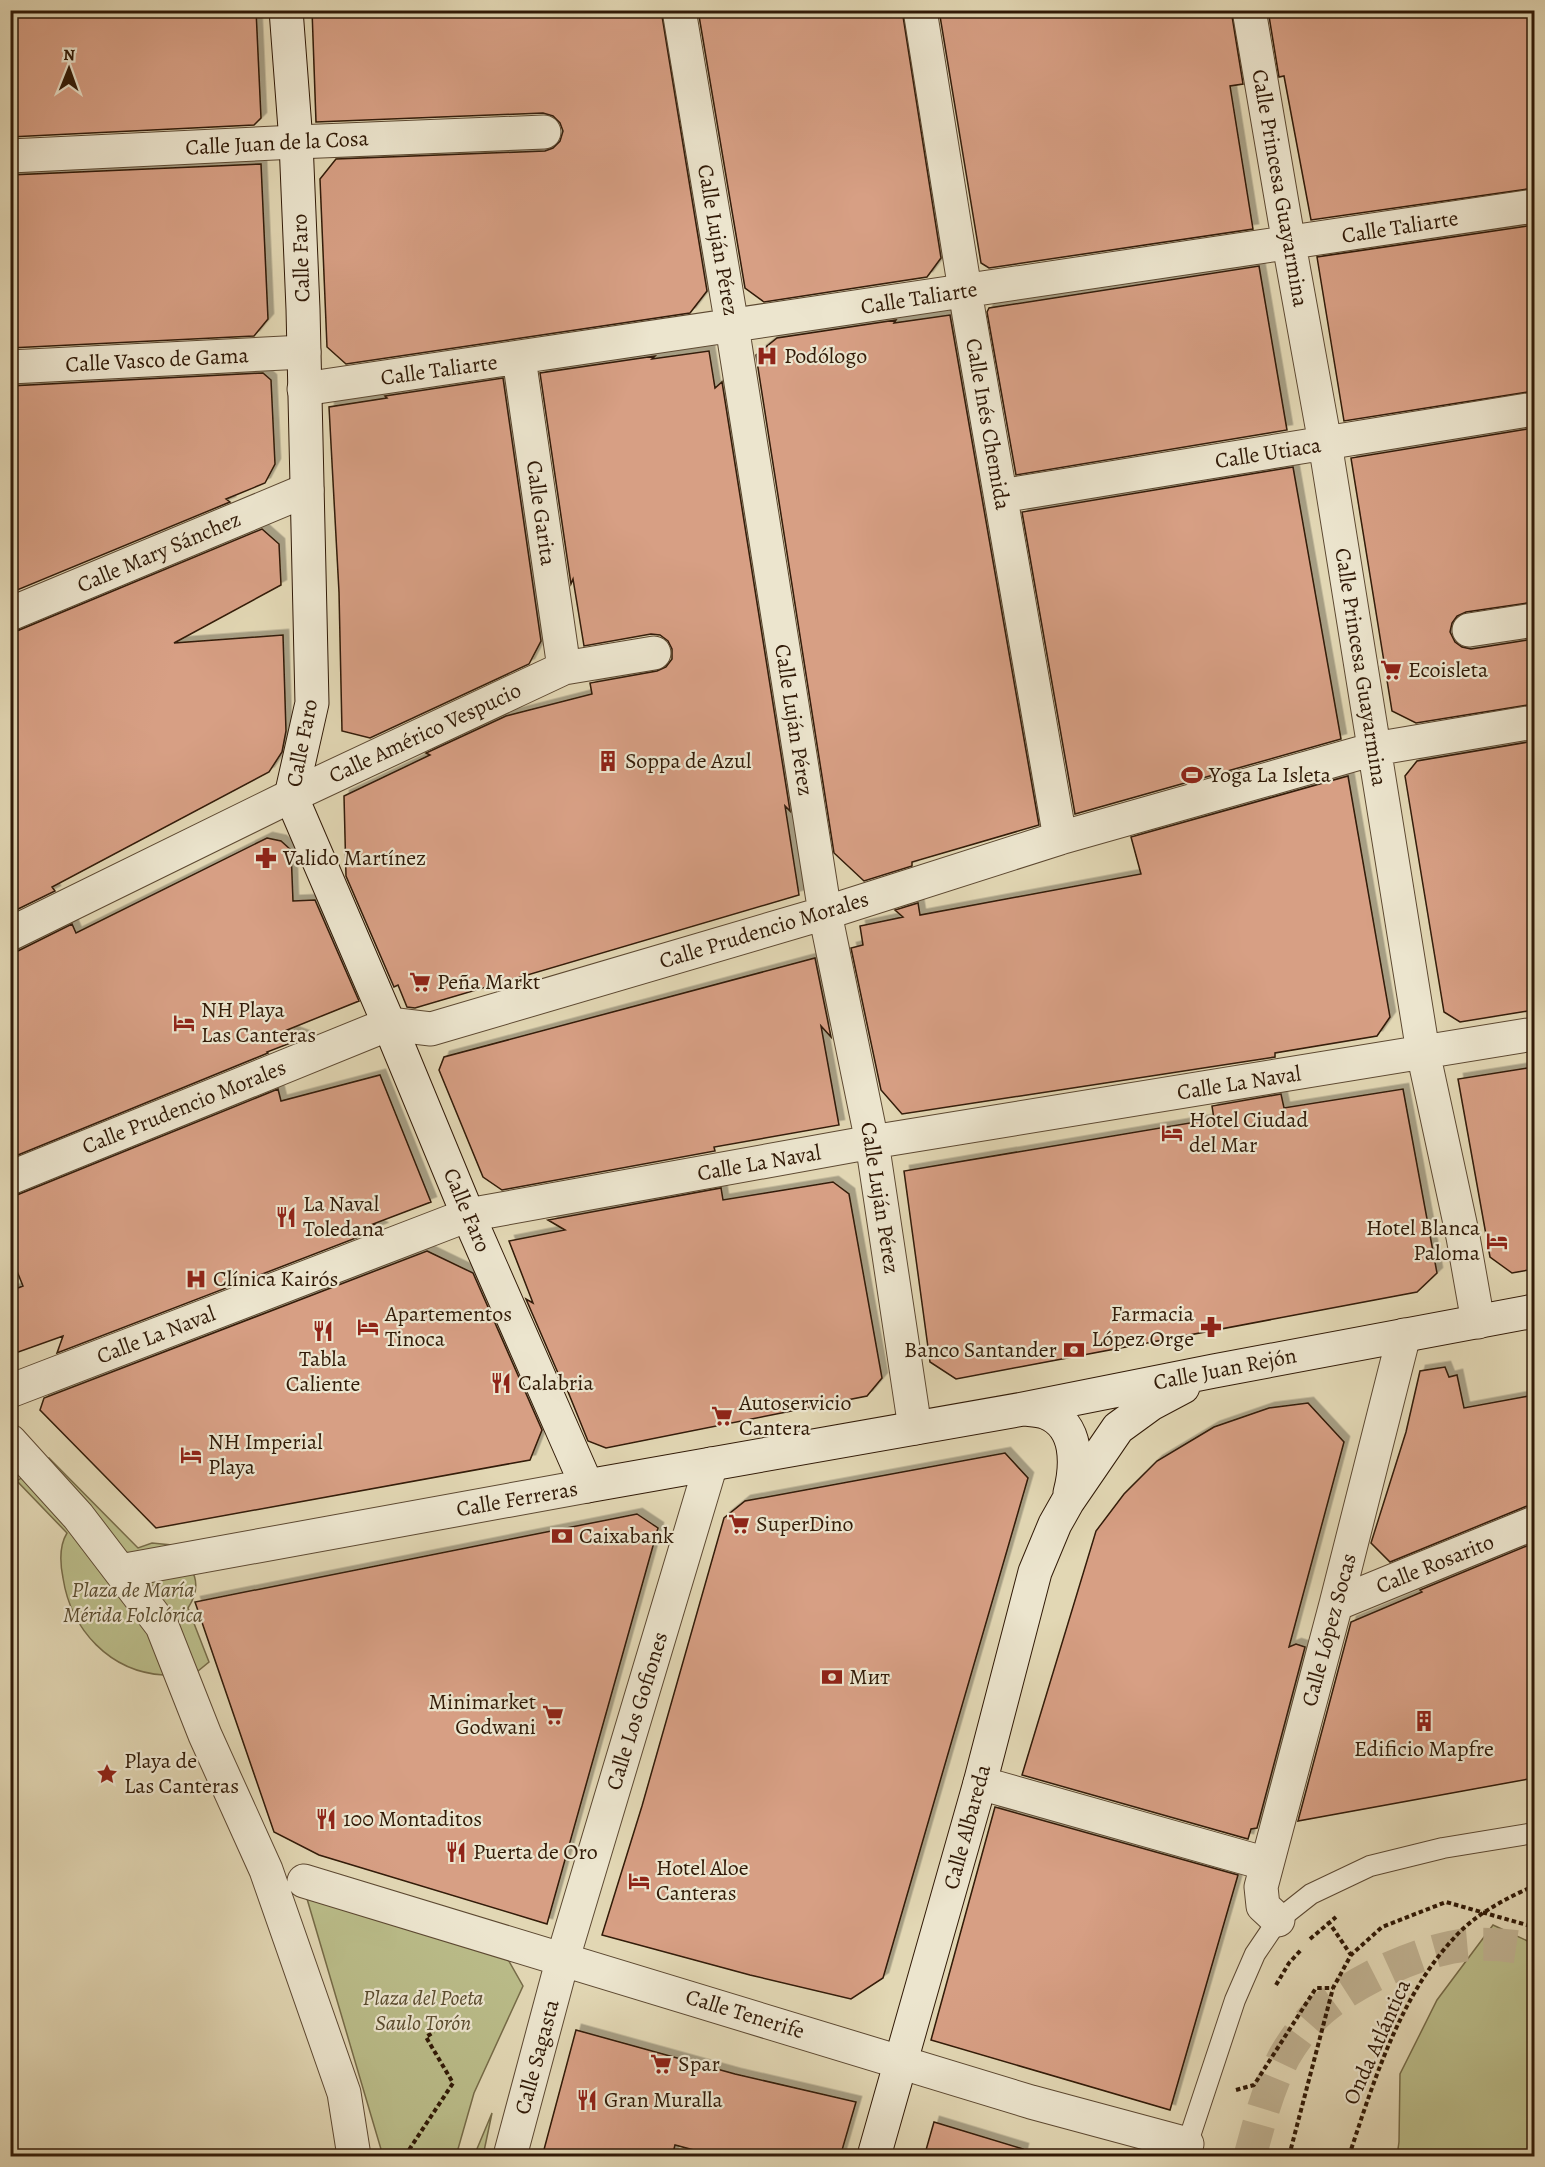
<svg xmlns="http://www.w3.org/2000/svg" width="1545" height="2167" viewBox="0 0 1545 2167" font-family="Alegreya,serif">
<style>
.green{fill:#babc89;stroke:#766b48;stroke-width:1.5}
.building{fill:#d79f84;stroke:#311a07;stroke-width:1.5;filter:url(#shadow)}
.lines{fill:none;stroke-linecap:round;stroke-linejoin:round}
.highway-tunnel{stroke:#bfb191;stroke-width:33;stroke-dasharray:33 16;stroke-linecap:butt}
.lane-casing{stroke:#5d4932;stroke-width:22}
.street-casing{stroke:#5d4932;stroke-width:35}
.secondary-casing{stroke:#311a07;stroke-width:35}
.path{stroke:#311a07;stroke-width:4;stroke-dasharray:4.5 3;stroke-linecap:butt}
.lane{stroke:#ece5ce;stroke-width:20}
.street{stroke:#ece5ce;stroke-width:33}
.secondary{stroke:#ece5ce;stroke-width:33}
.path-bridge{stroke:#311a07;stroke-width:4;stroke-dasharray:4.5 3;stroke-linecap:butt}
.labels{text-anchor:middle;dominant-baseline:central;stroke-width:4.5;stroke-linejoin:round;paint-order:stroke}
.street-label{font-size:22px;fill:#311a07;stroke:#ece5ce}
.poi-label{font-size:22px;fill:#311a07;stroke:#ece5ce;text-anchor:start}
.park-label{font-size:22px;font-style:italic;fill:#5a4b2e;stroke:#ece5ce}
</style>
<defs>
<filter id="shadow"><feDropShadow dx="5.5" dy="-5.5" stdDeviation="0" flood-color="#0004"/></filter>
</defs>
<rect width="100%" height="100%" fill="#e2d7b4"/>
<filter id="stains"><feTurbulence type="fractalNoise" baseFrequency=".00333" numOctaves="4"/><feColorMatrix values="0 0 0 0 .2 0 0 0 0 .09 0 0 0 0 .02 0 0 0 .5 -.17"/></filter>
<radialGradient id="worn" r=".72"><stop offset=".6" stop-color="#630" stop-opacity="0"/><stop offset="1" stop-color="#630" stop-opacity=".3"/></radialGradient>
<path class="green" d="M 49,1458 L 138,1548 L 152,1543 L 172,1545 C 190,1566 206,1580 188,1608 L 209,1662 L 171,1693 L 164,1675 C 110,1672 71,1630 63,1578 C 60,1563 59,1546 67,1533 L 17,1481 Z
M 305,1892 L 502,1949 L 523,1986 L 474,2093 L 456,2156 L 383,2156 Z
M 1493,1925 L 1534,1944 L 1534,2156 L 1397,2156 L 1399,2142 L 1400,2074 L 1437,2000 Z
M 492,2113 L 483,2156 L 474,2156 Z"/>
<path class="building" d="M 10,10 L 256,10 L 261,118 L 254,125 L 10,137 Z
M 312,10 L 661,10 L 707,291 L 690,313 L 346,364 L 327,347 L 320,179 L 336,159 L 545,151 L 553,148 L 560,141 L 563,131 L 560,123 L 553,116 L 543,113 L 316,122 Z
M 698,10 L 902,10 L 941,258 L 927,277 L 764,302 L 745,288 Z
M 939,10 L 1231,10 L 1243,84 L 1230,86 L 1253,229 L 989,268 L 981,263 Z
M 1268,10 L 1534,10 L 1534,188 L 1311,220 L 1284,76 L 1279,77 Z
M 261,164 L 268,319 L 254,336 L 10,348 L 10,175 Z
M 1534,225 L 1534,391 L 1344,421 L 1317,257 Z
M 1259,266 L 1287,430 L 1016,475 L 987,312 L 989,308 Z
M 950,315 L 1039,825 L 912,862 L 912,866 L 864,881 L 834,853 L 756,355 L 777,338 L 896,320 L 894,323 Z
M 709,351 L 715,388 L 722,382 L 790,811 L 785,806 L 799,895 L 415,1008 L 407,1007 L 398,985 L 394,987 L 346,876 L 344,796 L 430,755 L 426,753 L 506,716 L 592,694 L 590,683 L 657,671 L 666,667 L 672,659 L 672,649 L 668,641 L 660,635 L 651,634 L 584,646 L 573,579 L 571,584 L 540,373 L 655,356 L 652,359 Z
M 263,373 L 271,380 L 275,464 L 265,483 L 226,499 L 230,502 L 10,593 L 10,386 Z
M 503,378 L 541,641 L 529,664 L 370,738 L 342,731 L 339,592 L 329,407 L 387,398 L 385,396 Z
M 1534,428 L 1534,602 L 1466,612 L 1457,616 L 1452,623 L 1450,632 L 1455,642 L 1462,647 L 1471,649 L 1534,639 L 1534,704 L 1416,723 L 1392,711 L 1351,458 Z
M 1293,467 L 1341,739 L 1075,814 L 1022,512 Z
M 262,529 L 279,544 L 281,585 L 174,643 L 283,635 L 286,731 L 282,752 L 269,772 L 52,887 L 55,891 L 10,913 L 10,632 L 17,631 Z
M 1534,741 L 1534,1010 L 1460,1022 L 1444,1012 L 1405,776 L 1417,761 Z
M 1348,776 L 1390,1017 L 1377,1036 L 1275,1053 L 1275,1057 L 902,1114 L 881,1090 L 851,948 L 863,945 L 860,926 L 903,917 L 895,910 L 918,903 L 920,915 L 1141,874 L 1131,837 Z
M 267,838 L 281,841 L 291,850 L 293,901 L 315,900 L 359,1001 L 287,1030 L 306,1037 L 267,1052 L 268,1053 L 18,1155 L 10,1136 L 10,952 L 18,951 L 72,924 L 76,933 Z
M 815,958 L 831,1037 L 821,1026 L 839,1125 L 714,1147 L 715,1151 L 502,1190 L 483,1177 L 439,1070 L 444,1057 Z
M 1534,1067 L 1534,1269 L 1512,1273 L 1490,1257 L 1458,1079 Z
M 380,1075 L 431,1202 L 373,1224 L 382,1228 L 57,1353 L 63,1336 L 10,1355 L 10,1291 L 23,1286 L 10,1254 L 10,1196 L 17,1195 L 278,1089 L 281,1101 Z
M 1403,1089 L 1437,1273 L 1417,1292 L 956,1379 L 930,1362 L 904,1171 L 1214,1119 L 1212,1106 L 1281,1094 L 1284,1108 Z
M 833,1182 L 849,1194 L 882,1378 L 867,1396 L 606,1448 L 588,1441 L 562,1377 L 561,1380 L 526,1299 L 533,1303 L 509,1241 L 565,1230 L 548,1220 L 721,1188 L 723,1200 Z
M 427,1251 L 473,1273 L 542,1430 L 530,1460 L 156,1528 L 40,1410 L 44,1398 Z
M 1445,1367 L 1449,1377 L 1457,1375 L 1464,1408 L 1534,1395 L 1534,1505 L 1527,1506 L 1390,1562 L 1371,1543 L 1406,1432 L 1420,1371 Z
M 1308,1403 L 1344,1442 L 1289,1647 L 1296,1644 L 1305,1647 L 1257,1828 L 1251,1829 L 1248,1839 L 1022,1775 L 1096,1531 L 1124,1494 L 1157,1461 L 1214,1427 L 1269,1408 Z
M 1005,1453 L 1028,1478 L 883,1978 L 851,1999 L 750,1975 L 602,1935 L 642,1806 L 724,1518 L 745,1501 Z
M 637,1514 L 658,1528 L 547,1924 L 319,1855 L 274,1832 L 195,1602 Z
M 1534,1543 L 1534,1778 L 1298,1821 L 1351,1622 L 1422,1592 L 1420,1590 Z
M 995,1807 L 1238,1875 L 1170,2110 L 931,2040 Z
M 576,2030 L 735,2074 L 856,2102 L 840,2157 L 720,2157 L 675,2145 L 672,2157 L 542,2157 Z
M 934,2122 L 1023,2149 L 1021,2157 L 924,2157 Z"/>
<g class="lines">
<path class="highway-tunnel" d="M 1250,2156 C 1259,2123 1268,2088 1284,2057 C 1293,2041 1307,2022 1321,2010 C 1356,1980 1420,1950 1466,1945 C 1488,1943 1513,1945 1534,1950"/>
<defs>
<path id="lane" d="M 1184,2154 L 1235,2000 L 1255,1954 L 1278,1920 L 1311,1894 L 1370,1866 L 1443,1848 L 1534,1833"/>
<path id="street" d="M 679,10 L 732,326 L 825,913 L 872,1142 L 915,1428
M 920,10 L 969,315 L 1060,838
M 1249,10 L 1289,244 L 1325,443 L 1423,1052 L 1463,1237 L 1478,1322
M 10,156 L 296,142 L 544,132
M 519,358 L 564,668
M 10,367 L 304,352
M 304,389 L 1534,206
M 1001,496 L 1534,409
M 10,614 L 307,490
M 1469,630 L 1534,620
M 10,934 L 291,796 L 564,668 L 654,653
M 10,1178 L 389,1024 L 431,1029 L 825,913 L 1060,838 L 1374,749 L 1534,722
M 10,1391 L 468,1215 L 872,1142 L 1534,1034
M 10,1441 L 78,1516 L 162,1626 L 205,1735 L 266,1870 L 344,2093 L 354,2156
M 120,1571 L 587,1486
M 1336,1604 L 1534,1523
M 980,1783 L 1267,1864
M 304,1881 L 1031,2102 L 1187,2144
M 1278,1920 L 1263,1906 L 1261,1887 L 1336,1604 L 1404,1335
M 510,2156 L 563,1958 L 711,1464"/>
<path id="secondary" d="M 286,10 L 296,142 L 303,309 L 312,703 L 291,796 L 389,1024 L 468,1215 L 587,1486 L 1023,1409 L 1214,1371 L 1534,1311
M 1023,1409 C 1031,1410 1040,1410 1047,1413 C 1079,1426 1077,1466 1070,1493
M 874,2156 L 980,1783 L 1035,1572 L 1055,1524 L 1068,1501 L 1118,1428 L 1151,1404 L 1183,1387"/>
</defs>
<use href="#lane" class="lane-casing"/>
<use href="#street" class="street-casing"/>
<use href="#secondary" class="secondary-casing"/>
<path class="path" d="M 1328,1921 L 1351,1955
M 1310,1939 L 1336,1917
M 1276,1985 L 1289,1963 L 1301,1950
M 1236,2090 L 1254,2085 L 1316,1988 L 1333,1988
M 1221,2151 L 1250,2156
M 405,2156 L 453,2083 L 426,2037 L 434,2032
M 1289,2156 L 1333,1988 L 1351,1955 L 1382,1927 L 1446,1902 L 1534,1927"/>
<use href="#lane" class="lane"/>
<use href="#street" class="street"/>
<use href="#secondary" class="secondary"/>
<path class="path-bridge" d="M 1349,2156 C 1373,2083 1400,1996 1454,1938 C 1474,1915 1506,1898 1534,1886"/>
</g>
<defs>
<symbol id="hospital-bare" viewBox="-9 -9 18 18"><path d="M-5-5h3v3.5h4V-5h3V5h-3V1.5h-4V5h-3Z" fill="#8f2418" stroke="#ece5ce" stroke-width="2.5" paint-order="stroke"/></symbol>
<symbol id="supermarket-bare" viewBox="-9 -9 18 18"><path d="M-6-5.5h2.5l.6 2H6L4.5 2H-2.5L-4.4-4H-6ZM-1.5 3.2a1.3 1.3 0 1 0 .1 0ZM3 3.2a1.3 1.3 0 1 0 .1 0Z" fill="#8f2418" stroke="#ece5ce" stroke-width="2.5" paint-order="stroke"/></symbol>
<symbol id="building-bare" viewBox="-9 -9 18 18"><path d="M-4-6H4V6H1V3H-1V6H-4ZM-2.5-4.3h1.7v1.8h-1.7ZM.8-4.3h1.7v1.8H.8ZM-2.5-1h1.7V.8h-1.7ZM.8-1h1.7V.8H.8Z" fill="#8f2418" stroke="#ece5ce" stroke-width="2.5" paint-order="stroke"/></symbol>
<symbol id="stadium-bare" viewBox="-9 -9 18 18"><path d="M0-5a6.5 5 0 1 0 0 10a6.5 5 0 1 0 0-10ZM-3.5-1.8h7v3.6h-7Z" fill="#8f2418" stroke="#ece5ce" stroke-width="2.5" paint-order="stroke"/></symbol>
<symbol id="pharmacy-bare" viewBox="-9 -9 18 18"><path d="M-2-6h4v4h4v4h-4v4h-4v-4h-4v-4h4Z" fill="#8f2418" stroke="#ece5ce" stroke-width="2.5" paint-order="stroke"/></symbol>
<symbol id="hotel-bare" viewBox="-9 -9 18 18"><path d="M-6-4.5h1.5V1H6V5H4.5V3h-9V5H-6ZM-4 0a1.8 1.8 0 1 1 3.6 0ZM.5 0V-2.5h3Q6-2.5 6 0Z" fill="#8f2418" stroke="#ece5ce" stroke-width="2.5" paint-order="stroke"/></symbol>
<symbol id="restaurant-bare" viewBox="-9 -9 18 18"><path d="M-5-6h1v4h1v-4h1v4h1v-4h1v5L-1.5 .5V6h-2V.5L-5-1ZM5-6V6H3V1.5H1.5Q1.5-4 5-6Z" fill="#8f2418" stroke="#ece5ce" stroke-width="2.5" paint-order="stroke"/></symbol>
<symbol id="bank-bare" viewBox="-9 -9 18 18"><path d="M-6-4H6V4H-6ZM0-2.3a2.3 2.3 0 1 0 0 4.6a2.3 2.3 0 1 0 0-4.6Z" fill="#8f2418" stroke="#ece5ce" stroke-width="2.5" paint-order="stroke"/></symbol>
<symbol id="sight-bare" viewBox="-9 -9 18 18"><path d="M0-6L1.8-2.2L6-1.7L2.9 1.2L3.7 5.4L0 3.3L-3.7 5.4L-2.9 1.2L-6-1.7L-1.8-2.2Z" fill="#8f2418" stroke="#ece5ce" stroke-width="2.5" paint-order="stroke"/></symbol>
</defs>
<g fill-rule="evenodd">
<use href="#hospital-bare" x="752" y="341" width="30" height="30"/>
<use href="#supermarket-bare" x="1376" y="655" width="30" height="30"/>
<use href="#building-bare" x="593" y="746" width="30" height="30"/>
<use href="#stadium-bare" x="1177" y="760" width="30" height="30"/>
<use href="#pharmacy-bare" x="251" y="843" width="30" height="30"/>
<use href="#supermarket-bare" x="405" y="967" width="30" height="30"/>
<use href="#hotel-bare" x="169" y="1008" width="30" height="30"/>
<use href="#hotel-bare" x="1157" y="1118" width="30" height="30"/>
<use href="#restaurant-bare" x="271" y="1202" width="30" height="30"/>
<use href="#hotel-bare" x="1482" y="1226" width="30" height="30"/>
<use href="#hospital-bare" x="181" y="1264" width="30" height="30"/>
<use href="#hotel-bare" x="353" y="1312" width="30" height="30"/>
<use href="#pharmacy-bare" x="1196" y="1312" width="30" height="30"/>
<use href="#restaurant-bare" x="308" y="1316" width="30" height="30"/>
<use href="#bank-bare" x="1059" y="1335" width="30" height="30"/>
<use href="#restaurant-bare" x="486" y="1368" width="30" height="30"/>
<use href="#supermarket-bare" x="707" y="1401" width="30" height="30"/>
<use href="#hotel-bare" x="176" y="1440" width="30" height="30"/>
<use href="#supermarket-bare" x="724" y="1509" width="30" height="30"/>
<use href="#bank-bare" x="547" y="1521" width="30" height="30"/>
<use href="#bank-bare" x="817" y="1662" width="30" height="30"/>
<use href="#supermarket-bare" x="538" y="1700" width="30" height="30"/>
<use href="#building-bare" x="1409" y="1706" width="30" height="30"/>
<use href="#sight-bare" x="92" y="1759" width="30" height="30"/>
<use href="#restaurant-bare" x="311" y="1804" width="30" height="30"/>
<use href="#restaurant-bare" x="441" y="1837" width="30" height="30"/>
<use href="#hotel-bare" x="624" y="1866" width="30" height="30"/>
<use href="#supermarket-bare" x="646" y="2049" width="30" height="30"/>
<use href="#restaurant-bare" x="572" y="2085" width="30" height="30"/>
</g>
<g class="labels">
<g class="street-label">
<text transform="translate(277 143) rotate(-3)">Calle Juan de la Cosa</text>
<text transform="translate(1280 188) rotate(80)">Calle Princesa Guayarmina</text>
<text transform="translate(1400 227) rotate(-9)">Calle Taliarte</text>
<text transform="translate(718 240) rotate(80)">Calle Luján Pérez</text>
<text transform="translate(301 258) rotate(-92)">Calle Faro</text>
<text transform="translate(919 298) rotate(-9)">Calle Taliarte</text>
<text transform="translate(157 360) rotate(-3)">Calle Vasco de Gama</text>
<text transform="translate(439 370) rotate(-8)">Calle Taliarte</text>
<text transform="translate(988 424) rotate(80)">Calle Inés Chemida</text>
<text transform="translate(1268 453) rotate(-9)">Calle Utiaca</text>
<text transform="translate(541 513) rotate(82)">Calle Garita</text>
<text transform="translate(159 552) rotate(-23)">Calle Mary Sánchez</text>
<text transform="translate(1361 667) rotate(81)">Calle Princesa Guayarmina</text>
<text transform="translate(794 720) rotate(81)">Calle Luján Pérez</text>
<text transform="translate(425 733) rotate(-25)">Calle Américo Vespucio</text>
<text transform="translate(302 743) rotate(-79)">Calle Faro</text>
<text transform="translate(764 930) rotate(-17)">Calle Prudencio Morales</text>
<text transform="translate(1239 1083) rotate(-9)">Calle La Naval</text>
<text transform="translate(184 1107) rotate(-22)">Calle Prudencio Morales</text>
<text transform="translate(759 1163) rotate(-10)">Calle La Naval</text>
<text transform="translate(880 1198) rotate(81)">Calle Luján Pérez</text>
<text transform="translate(467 1210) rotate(67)">Calle Faro</text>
<text transform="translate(156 1335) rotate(-21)">Calle La Naval</text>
<text transform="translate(1225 1369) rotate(-11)">Calle Juan Rejón</text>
<text transform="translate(517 1499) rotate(-10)">Calle Ferreras</text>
<text transform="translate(1435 1564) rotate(-22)">Calle Rosarito</text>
<text transform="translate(1329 1630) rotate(-75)">Calle López Socas</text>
<text transform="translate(637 1711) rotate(-73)">Calle Los Gofiones</text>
<text transform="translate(967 1827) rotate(-75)">Calle Albareda</text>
<text transform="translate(745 2014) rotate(17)">Calle Tenerife</text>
<text transform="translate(1377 2042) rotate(-66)">Onda Atlántica</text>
<text transform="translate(537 2057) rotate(-75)">Calle Sagasta</text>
</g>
<g class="poi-label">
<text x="784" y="356">Podólogo</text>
<text x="1408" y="670">Ecoisleta</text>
<text x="625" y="761">Soppa de Azul</text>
<text x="1209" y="775">Yoga La Isleta</text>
<text x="283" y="858">Valido Martínez</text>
<text x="437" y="982">Peña Markt</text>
<text x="201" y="1010">NH Playa<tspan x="201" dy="25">Las Canteras</tspan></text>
<text x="1189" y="1120">Hotel Ciudad<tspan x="1189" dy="25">del Mar</tspan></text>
<text x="303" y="1204">La Naval<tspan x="303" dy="25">Toledana</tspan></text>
<text x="1480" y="1228" text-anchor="end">Hotel Blanca<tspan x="1480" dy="25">Paloma</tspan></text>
<text x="213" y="1279">Clínica Kairós</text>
<text x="385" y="1314">Apartementos<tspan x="385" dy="25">Tinoca</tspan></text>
<text x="1194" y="1314" text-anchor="end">Farmacia<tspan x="1194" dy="25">López Orge</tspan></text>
<text x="1057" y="1350" text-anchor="end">Banco Santander</text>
<text x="323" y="1359" text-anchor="middle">Tabla<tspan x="323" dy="25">Caliente</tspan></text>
<text x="518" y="1383">Calabria</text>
<text x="739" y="1403">Autoservicio<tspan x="739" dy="25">Cantera</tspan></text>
<text x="208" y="1442">NH Imperial<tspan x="208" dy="25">Playa</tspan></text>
<text x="756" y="1524">SuperDino</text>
<text x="579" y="1536">Caixabank</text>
<text x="849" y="1677">Мит</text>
<text x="536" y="1702" text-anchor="end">Minimarket<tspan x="536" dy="25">Godwani</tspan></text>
<text x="1424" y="1749" text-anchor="middle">Edificio Mapfre</text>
<text x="124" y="1761">Playa de<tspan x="124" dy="25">Las Canteras</tspan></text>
<text x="343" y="1819">100 Montaditos</text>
<text x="473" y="1852">Puerta de Oro</text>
<text x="656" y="1868">Hotel Aloe<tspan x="656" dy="25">Canteras</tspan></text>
<text x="678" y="2064">Spar</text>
<text x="604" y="2100">Gran Muralla</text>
</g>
<g class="park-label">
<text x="133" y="1590">Plaza de María<tspan x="133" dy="25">Mérida Folclórica</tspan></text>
<text x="423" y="1998">Plaza del Poeta<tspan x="423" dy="25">Saulo Torón</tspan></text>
</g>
</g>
<rect width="1545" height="2167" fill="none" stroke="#e2d7b4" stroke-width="36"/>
<rect x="12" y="12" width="1521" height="2143" fill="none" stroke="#311a07" stroke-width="3"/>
<rect x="18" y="18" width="1509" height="2131" fill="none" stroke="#311a07" stroke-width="1.5"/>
<g transform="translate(69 69) rotate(1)" stroke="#ece5ce" stroke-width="4.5" paint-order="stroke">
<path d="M0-4.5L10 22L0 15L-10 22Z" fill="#311a07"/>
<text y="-9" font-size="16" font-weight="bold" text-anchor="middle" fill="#311a07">N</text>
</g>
<rect width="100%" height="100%" filter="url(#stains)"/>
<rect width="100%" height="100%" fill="url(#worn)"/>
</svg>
